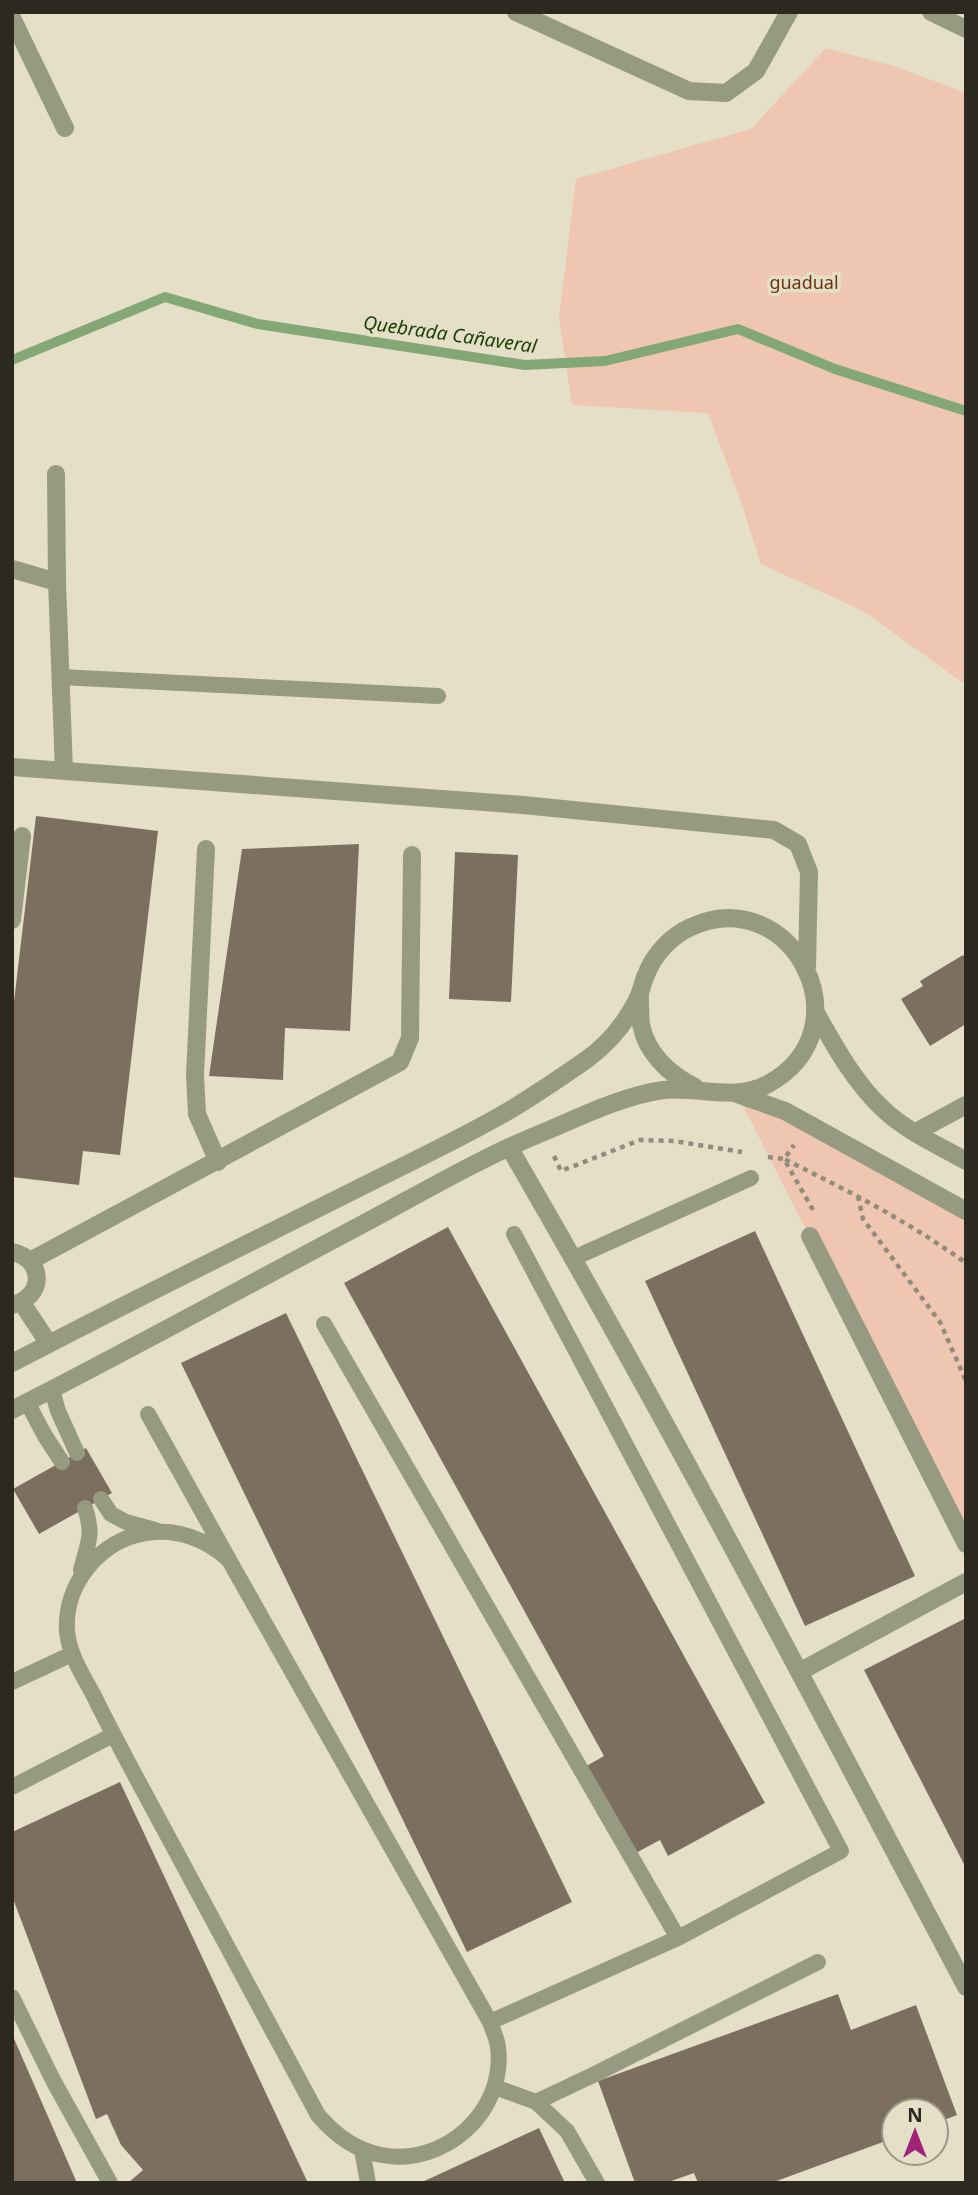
<svg xmlns="http://www.w3.org/2000/svg" width="978" height="2195" viewBox="0 0 978 2195" font-family="'Noto Sans',sans-serif">
<style>
.green{fill:#efc6b1}
.lines{fill:none;stroke-linecap:round;stroke-linejoin:round}
.stream{stroke:#83a775;stroke-width:10}
.building{fill:#7d6f5e}
.path{stroke:#918c7c;stroke-width:4.5;stroke-dasharray:5 5;stroke-linecap:butt}
.lane{stroke:#969a81;stroke-width:16}
.street{stroke:#969a81;stroke-width:18}
.labels{text-anchor:middle;dominant-baseline:central;stroke-width:7;stroke-linejoin:round;paint-order:stroke}
.park-label{font-size:18px;fill:#6a3513;stroke:#e5dfc8}
.water-label{font-size:19px;font-style:italic;fill:#1e400c;stroke:#e5dfc8}
</style>
<rect width="100%" height="100%" fill="#e5dfc8"/>
<path class="green" d="M 826,48 L 897,67 L 966,93 L 966,685 L 863,611 L 761,564 L 739,496 L 708,413 L 572,405 L 559,318 L 576,179 L 751,129 Z
M 737,1094 L 966,1211 L 966,1544 Z"/>
<g class="lines">
<path class="stream" d="M 12,360 L 165,297 L 258,324 L 525,365 L 605,361 L 738,329 L 835,369 L 966,411"/>
</g>
<path class="building" d="M 36,816 L 158,831 L 120,1155 L 83,1151 L 79,1185 L 12,1177 L 12,1018 Z
M 359,844 L 350,1031 L 285,1028 L 283,1080 L 209,1076 L 242,849 Z
M 455,852 L 518,855 L 511,1002 L 449,999 Z
M 963,955 L 966,959 L 966,1024 L 930,1046 L 901,999 L 923,986 L 920,981 Z
M 448,1227 L 765,1803 L 668,1856 L 660,1840 L 632,1855 L 583,1768 L 604,1756 L 344,1283 Z
M 755,1231 L 915,1576 L 805,1626 L 645,1281 Z
M 286,1313 L 572,1902 L 467,1952 L 181,1363 Z
M 86,1448 L 112,1493 L 39,1534 L 13,1489 Z
M 966,1618 L 966,1868 L 864,1670 Z
M 120,1782 L 308,2183 L 128,2183 L 143,2170 L 121,2145 L 107,2114 L 96,2119 L 12,1896 L 12,1832 Z
M 838,1994 L 851,2030 L 916,2005 L 957,2115 L 936,2123 L 936,2111 L 894,2111 L 894,2138 L 771,2183 L 698,2183 L 694,2173 L 666,2183 L 635,2183 L 598,2081 Z
M 12,2034 L 77,2183 L 12,2183 Z
M 539,2128 L 565,2183 L 420,2183 Z"/>
<g class="lines">
<path class="path" d="M 554,1156 L 561,1171 L 640,1140 L 674,1141 L 742,1152
M 768,1157 L 784,1159 L 794,1145
M 858,1196 L 863,1219 L 940,1322 L 966,1381
M 813,1210 L 784,1159 C 847,1190 909,1222 966,1263"/>
<path class="lane" d="M 60,677 L 438,696
M 574,1258 L 751,1178
M 324,1324 L 678,1938
M 52,1390 L 58,1411 L 77,1453
M 27,1402 L 45,1436 L 62,1462
M 148,1414 L 229,1560 L 490,2022 C 493,2030 497,2039 498,2047 C 506,2112 444,2167 381,2155 C 355,2150 335,2135 318,2115 C 258,2003 197,1891 137,1779 C 122,1751 107,1723 93,1694 C 82,1674 69,1654 67,1631 C 64,1584 100,1540 146,1533 C 177,1528 206,1539 229,1560
M 101,1499 L 111,1514 L 126,1522 L 155,1530
M 81,1570 C 88,1543 94,1535 85,1508
M 12,1682 L 72,1654
M 12,1787 L 113,1735
M 12,1997 L 54,2082 L 110,2183
M 490,2022 L 678,1938 L 841,1851 L 514,1234
M 495,2087 L 536,2102 L 567,2131 L 597,2183
M 536,2102 L 591,2076 L 818,1962
M 362,2150 L 368,2183"/>
<path class="street" d="M 516,12 L 689,91 L 726,93 L 756,71 L 789,12
M 931,12 L 966,29
M 12,18 L 65,128
M 56,474 L 57,582
M 12,569 L 57,582 L 64,771
M 12,767 L 523,805 L 774,830 L 798,844 L 809,872 L 807,967
M 206,849 L 195,1075 L 197,1114 L 218,1162
M 12,920 L 22,836
M 640,995 C 640,1005 640,1015 641,1024 C 646,1053 670,1075 695,1087
M 815,1011 C 834,1045 854,1082 883,1109 C 906,1131 938,1145 966,1161
M 737,1094 L 785,1111 L 966,1211
M 916,1132 L 966,1105
M 509,1147 C 669,1422 817,1705 966,1987
M 810,1236 L 966,1544
M 12,1252 C 45,1259 45,1297 12,1305
M 30,1261 L 400,1062 L 410,1038 L 412,855
M 22,1303 L 49,1344
M 12,1363 C 121,1306 231,1252 341,1197 C 392,1171 446,1146 496,1118 C 527,1101 557,1080 586,1060 C 607,1045 624,1025 636,1002 C 641,993 642,984 646,975 C 654,954 671,936 691,927 C 791,881 869,1029 768,1084 C 734,1102 698,1086 663,1090 C 622,1096 582,1116 544,1132 C 482,1157 423,1192 363,1224 C 246,1286 130,1350 12,1410
M 799,1672 L 966,1582"/>
</g>
<g class="labels">
<g class="park-label">
<text x="804" y="282">guadual</text>
</g>
<g class="water-label">
<text transform="translate(450 334) rotate(8)">Quebrada Cañaveral</text>
</g>
</g>
<rect width="978" height="2195" fill="none" stroke="#2c2921" stroke-width="28"/>
<g transform="translate(915 2132)"><circle r="33" fill="#e5dfc8" stroke="#9b9685" stroke-width="2"/>
<path d="M0-5L12 26L0 18L-12 26Z" fill="#9f2479"/>
<text y="-10" font-size="19" font-weight="bold" text-anchor="middle" fill="#2c2921">N</text>
</g>
</svg>
